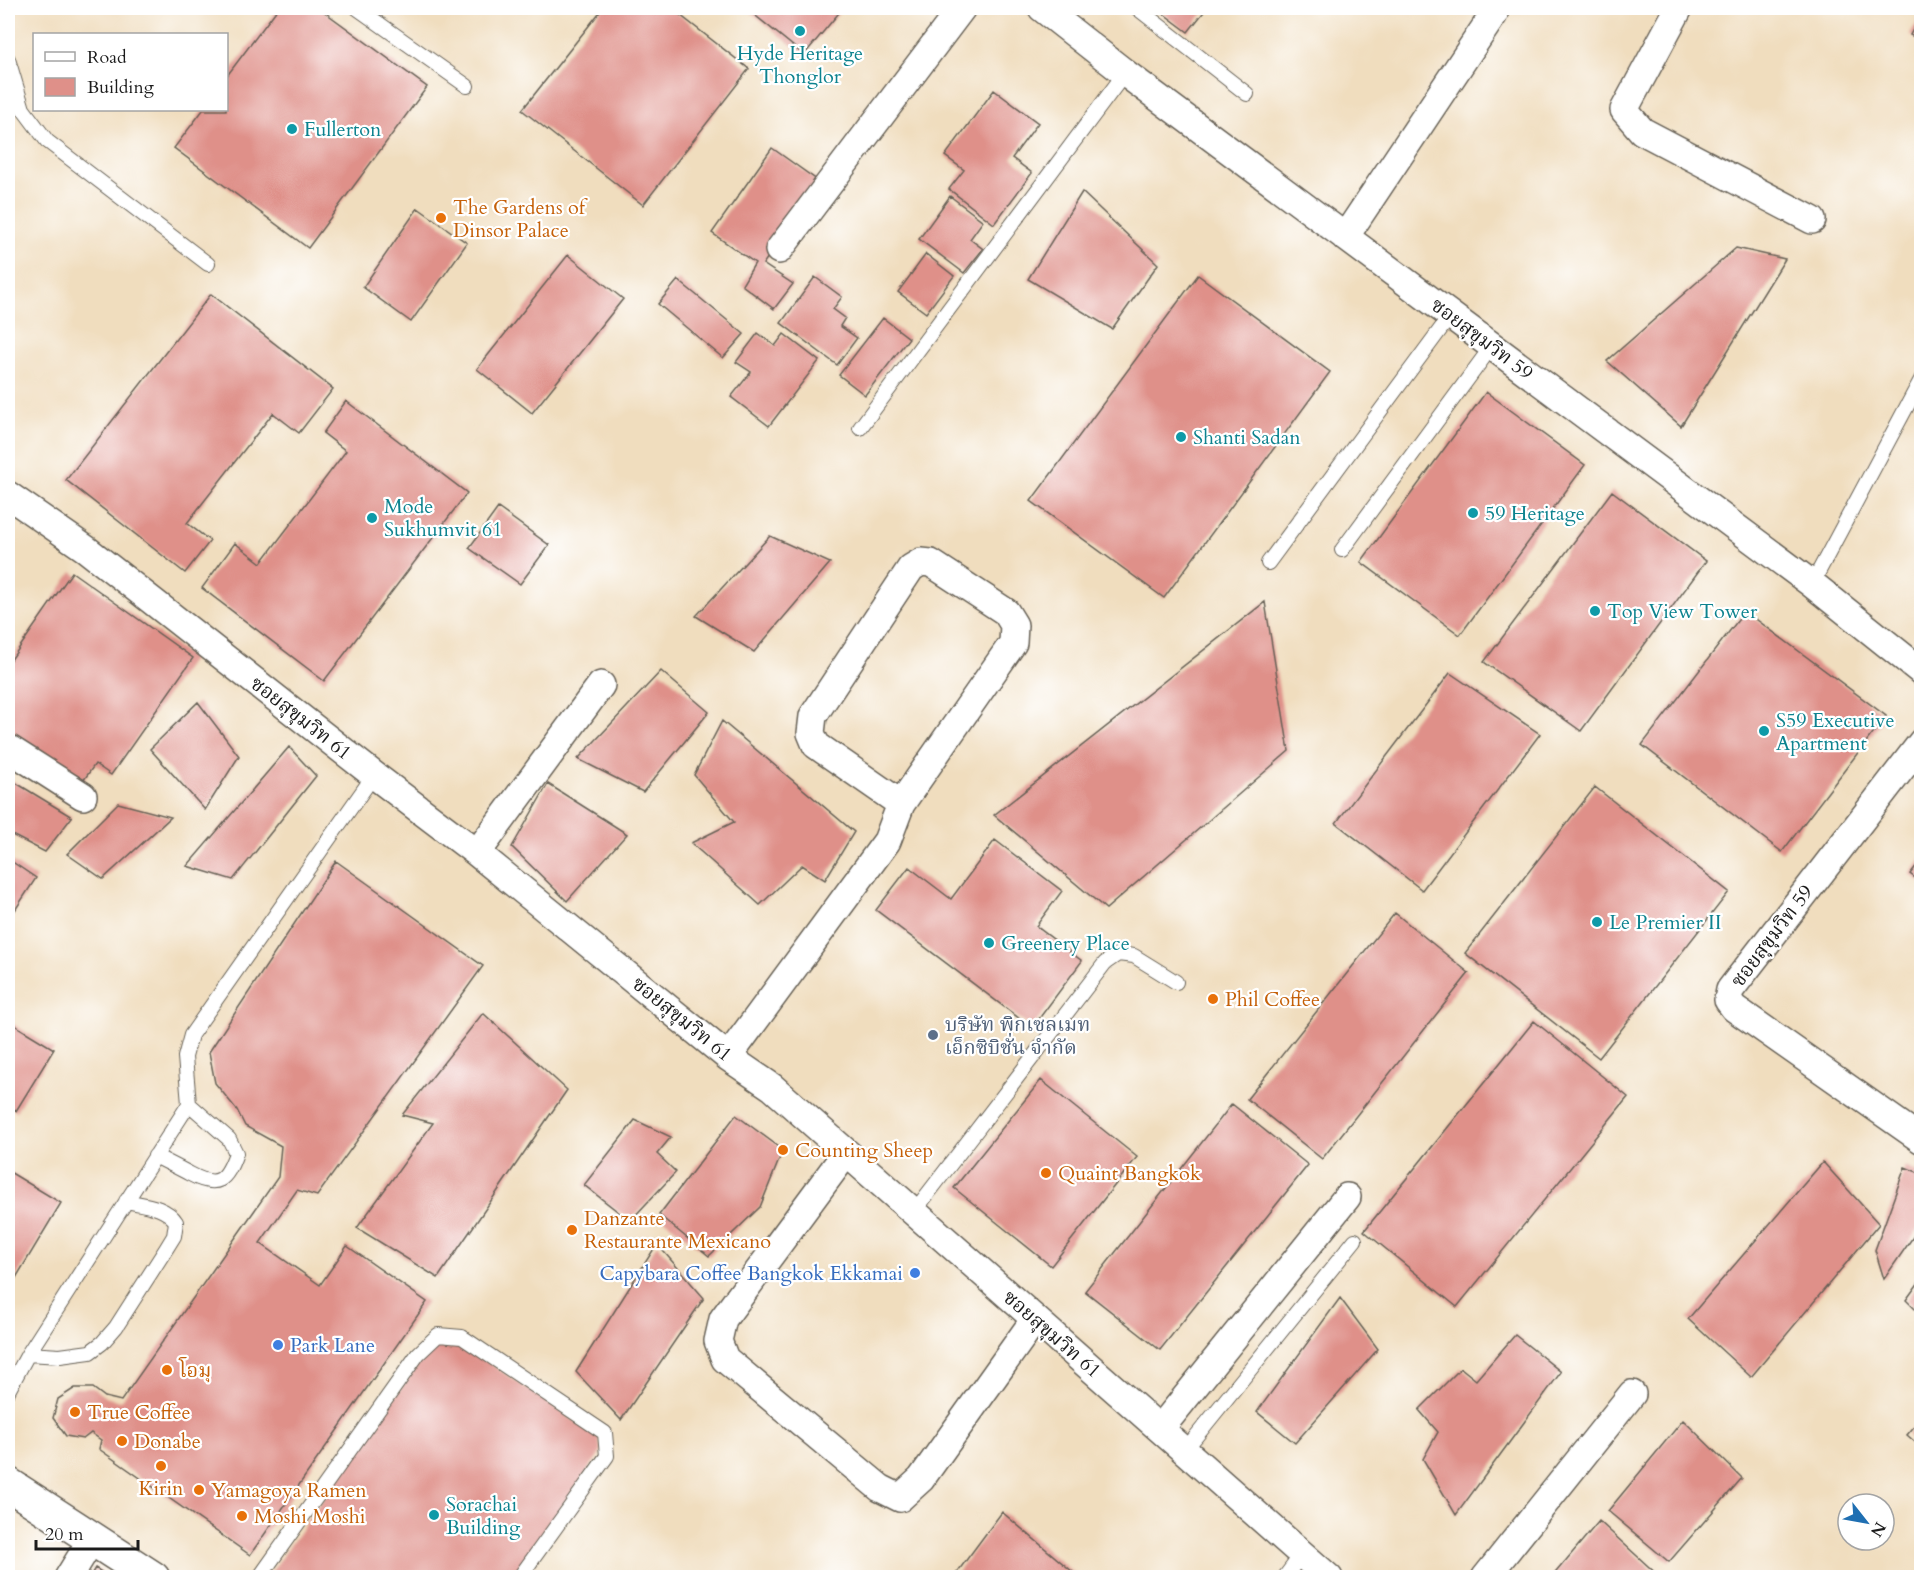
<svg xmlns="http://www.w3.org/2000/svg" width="1929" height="1585" viewBox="0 0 1929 1585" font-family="Cardo,'Noto Serif Thai',serif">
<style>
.building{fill:#df9089}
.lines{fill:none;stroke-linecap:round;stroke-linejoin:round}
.lane-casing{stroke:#666055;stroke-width:16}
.street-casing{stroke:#666055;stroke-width:30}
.primary-casing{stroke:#666055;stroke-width:36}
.lane{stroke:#fff;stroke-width:14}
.street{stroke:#fff;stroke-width:27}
.primary{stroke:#fff;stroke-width:33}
.culture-dot{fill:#0f9aa8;stroke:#fff;stroke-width:2}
.food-dot{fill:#e8710a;stroke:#fff;stroke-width:2}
.service-dot{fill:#5c6f8a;stroke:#fff;stroke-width:2}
.shop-dot{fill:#3f7fe0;stroke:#fff;stroke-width:2}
.labels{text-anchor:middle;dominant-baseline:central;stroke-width:4.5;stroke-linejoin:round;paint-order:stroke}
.culture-label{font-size:20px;fill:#0d838f;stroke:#fff;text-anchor:start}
.food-label{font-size:20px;fill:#c56008;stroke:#fff;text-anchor:start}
.street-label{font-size:20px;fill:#1c1c1c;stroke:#fff}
.service-label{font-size:20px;fill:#4e5e75;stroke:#fff;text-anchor:start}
.shop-label{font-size:20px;fill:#366cbe;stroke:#fff;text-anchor:end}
</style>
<rect width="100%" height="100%" fill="#fff"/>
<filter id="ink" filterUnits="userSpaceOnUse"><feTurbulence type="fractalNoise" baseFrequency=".0167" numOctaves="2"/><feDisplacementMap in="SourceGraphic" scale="12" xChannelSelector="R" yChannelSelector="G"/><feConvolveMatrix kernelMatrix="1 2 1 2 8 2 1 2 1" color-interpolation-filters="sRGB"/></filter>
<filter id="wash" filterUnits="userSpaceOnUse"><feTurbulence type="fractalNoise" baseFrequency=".008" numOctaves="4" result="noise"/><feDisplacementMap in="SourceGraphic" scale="24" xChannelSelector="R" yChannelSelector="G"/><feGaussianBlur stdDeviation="1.35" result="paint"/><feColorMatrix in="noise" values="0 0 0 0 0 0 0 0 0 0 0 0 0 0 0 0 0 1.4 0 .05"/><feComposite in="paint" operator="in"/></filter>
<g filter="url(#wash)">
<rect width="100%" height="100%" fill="#f0ddbe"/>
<g id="blocks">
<path class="building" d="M 278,8 L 319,8 L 427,87 L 308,248 L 174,148 L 203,110 L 226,110 L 226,77 Z
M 603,8 L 671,8 L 749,69 L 643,205 L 522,110 Z
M 746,8 L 843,8 L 804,55 Z
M 1156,8 L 1207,8 L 1188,32 Z
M 1922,14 L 1922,41 L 1910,35 Z
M 994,90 L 1038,123 L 1012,158 L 1032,173 L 994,224 L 949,189 L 964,170 L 945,156 Z
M 772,148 L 821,183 L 763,264 L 793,284 L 774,309 L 742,285 L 755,263 L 712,233 Z
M 1082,192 L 1158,264 L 1112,329 L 1028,279 Z
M 950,196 L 983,221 L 970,239 L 983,249 L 964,273 L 919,239 Z
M 418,208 L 467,243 L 411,322 L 363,287 Z
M 1736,248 L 1785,259 L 1681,426 L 1607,361 Z
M 926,254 L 954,276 L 926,313 L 898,292 Z
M 568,255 L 623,299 L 532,413 L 477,369 Z
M 1198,275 L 1330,372 L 1164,598 L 1031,501 Z
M 815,277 L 842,297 L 833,309 L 845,318 L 840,326 L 857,338 L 837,365 L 781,323 Z
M 678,280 L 744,334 L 723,358 L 658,304 Z
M 211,294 L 333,389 L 299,433 L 273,413 L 187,523 L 210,541 L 185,573 L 66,480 Z
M 883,318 L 909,338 L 865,395 L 839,375 Z
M 758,333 L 775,346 L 784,334 L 819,361 L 769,426 L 731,397 L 751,372 L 736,362 Z
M 1486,392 L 1585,465 L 1460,635 L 1361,562 Z
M 346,401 L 467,493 L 324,681 L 202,588 L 235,543 L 261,563 L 346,451 L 323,433 Z
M 1612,491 L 1706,561 L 1581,731 L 1484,662 Z
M 498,508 L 549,545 L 520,584 L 469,548 Z
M 770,536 L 830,563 L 754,652 L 696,616 Z
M 72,572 L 193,658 L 111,775 L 95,764 L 81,784 L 8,733 L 8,664 Z
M 1265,602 L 1289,751 L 1106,909 L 994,815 Z
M 1745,611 L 1886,716 L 1782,852 L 1642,745 Z
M 661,671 L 709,712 L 643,792 L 578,759 Z
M 1450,673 L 1540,734 L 1422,890 L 1336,823 Z
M 198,702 L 239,756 L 205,810 L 150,749 Z
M 722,721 L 854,832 L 825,880 L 802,865 L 760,905 L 691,843 L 734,822 L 694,775 Z
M 289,747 L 316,776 L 233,880 L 187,866 Z
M 8,778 L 72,817 L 45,852 L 8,833 Z
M 548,784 L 627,834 L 567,901 L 512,847 Z
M 1595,787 L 1729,892 L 1599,1058 L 1465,953 Z
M 118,803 L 171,817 L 103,879 L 67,854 Z
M 995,840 L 1062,891 L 1036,926 L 1082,961 L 1032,1028 L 876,910 L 909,867 L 951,899 Z
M 8,859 L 36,878 L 8,921 Z
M 1922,859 L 1922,883 L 1910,874 Z
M 336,861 L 483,966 L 317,1196 L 297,1190 L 260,1243 L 320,1285 L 347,1246 L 427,1302 L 250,1555 L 99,1449 L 101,1440 L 91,1433 L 83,1439 L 66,1436 L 53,1418 L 58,1399 L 75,1388 L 93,1388 L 105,1397 L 121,1401 L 278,1177 L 281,1146 L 245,1126 L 237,1110 L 215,1083 L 209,1052 Z
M 1395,913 L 1469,973 L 1322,1159 L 1247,1099 Z
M 483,1013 L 567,1090 L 438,1278 L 357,1228 L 433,1123 L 402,1115 Z
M 8,1021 L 54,1049 L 16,1111 L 8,1106 Z
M 1534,1021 L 1628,1097 L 1457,1307 L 1364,1231 Z
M 1041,1080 L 1137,1157 L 1051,1266 L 954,1188 Z
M 1232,1104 L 1308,1165 L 1160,1350 L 1085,1291 Z
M 736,1115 L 783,1150 L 760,1207 L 709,1256 L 659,1215 Z
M 635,1120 L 671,1137 L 657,1154 L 676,1172 L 630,1221 L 584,1185 Z
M 1823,1162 L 1879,1224 L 1751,1377 L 1688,1319 Z
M 1905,1167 L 1922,1174 L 1922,1224 L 1884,1279 L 1875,1250 Z
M 8,1171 L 61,1203 L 8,1291 Z
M 657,1244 L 704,1298 L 621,1420 L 576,1372 Z
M 1922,1278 L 1922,1316 L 1906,1300 Z
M 1340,1298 L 1378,1349 L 1295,1443 L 1257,1412 Z
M 1515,1335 L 1561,1372 L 1456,1515 L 1423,1459 L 1438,1432 L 1419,1410 L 1461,1368 L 1476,1380 Z
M 441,1341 L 461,1344 L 599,1437 L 601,1452 L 512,1578 L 267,1578 L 424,1356 Z
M 1922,1417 L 1922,1448 L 1907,1435 Z
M 1683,1420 L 1742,1478 L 1669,1562 L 1608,1511 Z
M 1002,1512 L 1080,1578 L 953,1578 Z
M 1599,1521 L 1661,1578 L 1551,1578 Z
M 95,1568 L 111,1578 L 89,1578 Z"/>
</g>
</g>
<g filter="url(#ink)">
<use href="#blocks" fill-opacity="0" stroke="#666055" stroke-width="1.5"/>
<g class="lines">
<defs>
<path id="lane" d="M 357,8 L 467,86
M 1137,8 L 1247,94
M 8,59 L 23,109 L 47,141 L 208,264
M 860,428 L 1125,73
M 1342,550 L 1492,346
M 1268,563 L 1451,315
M 1812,584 L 1922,378
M 155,1156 C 167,1162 179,1168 190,1174 C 218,1189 226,1181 236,1153 L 229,1139 L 189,1104
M 913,1213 L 1105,963 L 1118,954 L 1134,956 L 1176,982
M 28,1354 L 60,1356 L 90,1352 L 102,1343 L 116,1327 L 166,1249 L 174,1236 L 176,1222 C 166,1206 143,1205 126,1201
M 8,1391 L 28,1354 L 189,1104 L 185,1057 L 191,1035 L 374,775
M 1185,1450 L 1355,1240
M 259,1578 L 418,1354 L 438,1335 L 462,1337 L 605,1433 L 607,1456 L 519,1578
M 1284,1578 L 1302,1554"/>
<path id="street" d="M 1042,8 L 1125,73 L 1812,584 L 1922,672
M 1679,8 L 1624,110 L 1642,131 L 1812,220
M 1345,237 L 1494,14
M 779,250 L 962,8
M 8,495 L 86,549 L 374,775 L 477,853 L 728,1057 L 772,1087 L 1329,1578
M 1922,742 L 1730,990 L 1728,1000 L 1734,1008 L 1922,1140
M 8,748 L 83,796
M 477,853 L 601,685
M 728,1057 L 887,841 L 901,804 L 816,745 L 811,733 L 813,716 L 911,568 L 921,562 L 931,563 L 1006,612 L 1014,625 L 1013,643 L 901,804
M 846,1153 L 723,1319 L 718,1341 L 725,1359 L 880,1488 L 900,1498 L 921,1479 L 1035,1319
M 1160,1429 L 1347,1197
M 68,1578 L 92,1539
M 1485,1578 L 1632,1394"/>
<path id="primary" d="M 8,1484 L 153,1578"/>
</defs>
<use href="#lane" class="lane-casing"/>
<use href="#street" class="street-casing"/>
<use href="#primary" class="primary-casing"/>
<use href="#lane" class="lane"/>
<use href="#street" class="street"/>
<use href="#primary" class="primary"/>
</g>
</g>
<g class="culture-dot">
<circle cx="800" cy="31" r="6"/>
<circle cx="292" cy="129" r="6"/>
<circle cx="1181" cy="437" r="6"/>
<circle cx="1473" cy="513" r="6"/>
<circle cx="372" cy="518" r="6"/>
<circle cx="1595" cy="611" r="6"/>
<circle cx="1764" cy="731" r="6"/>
<circle cx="1597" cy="922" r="6"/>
<circle cx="989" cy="943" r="6"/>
<circle cx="434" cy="1515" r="6"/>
</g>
<g class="food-dot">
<circle cx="441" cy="218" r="6"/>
<circle cx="1213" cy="999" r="6"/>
<circle cx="783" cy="1150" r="6"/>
<circle cx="1046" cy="1173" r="6"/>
<circle cx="572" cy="1230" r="6"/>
<circle cx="167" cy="1370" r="6"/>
<circle cx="75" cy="1412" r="6"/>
<circle cx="122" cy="1441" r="6"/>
<circle cx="161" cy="1466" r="6"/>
<circle cx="199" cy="1490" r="6"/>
<circle cx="242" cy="1516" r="6"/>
</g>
<circle class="service-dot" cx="933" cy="1035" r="6"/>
<g class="shop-dot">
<circle cx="915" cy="1273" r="6"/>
<circle cx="278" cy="1345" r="6"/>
</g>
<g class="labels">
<g class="culture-label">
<text x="800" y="53" text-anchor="middle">Hyde Heritage<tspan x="800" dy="23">Thonglor</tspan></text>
<text x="304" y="129">Fullerton</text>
<text x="1193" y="437">Shanti Sadan</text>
<text x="384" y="506">Mode<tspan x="384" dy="23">Sukhumvit 61</tspan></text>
<text x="1485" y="513">59 Heritage</text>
<text x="1607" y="611">Top View Tower</text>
<text x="1776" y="720">S59 Executive<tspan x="1776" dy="23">Apartment</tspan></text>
<text x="1609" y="922">Le Premier II</text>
<text x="1001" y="943">Greenery Place</text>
<text x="446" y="1504">Sorachai<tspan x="446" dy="23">Building</tspan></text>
</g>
<g class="food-label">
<text x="453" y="207">The Gardens of<tspan x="453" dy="23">Dinsor Palace</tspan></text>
<text x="1225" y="999">Phil Coffee</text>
<text x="795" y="1150">Counting Sheep</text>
<text x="1058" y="1173">Quaint Bangkok</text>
<text x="584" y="1218">Danzante<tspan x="584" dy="23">Restaurante Mexicano</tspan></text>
<text x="179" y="1370">โอมุ</text>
<text x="87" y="1412">True Coffee</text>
<text x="134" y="1441">Donabe</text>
<text x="161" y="1488" text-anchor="middle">Kirin</text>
<text x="211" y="1490">Yamagoya Ramen</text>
<text x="254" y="1516">Moshi Moshi</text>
</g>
<g class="street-label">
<text transform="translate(1482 339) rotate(37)">ซอยสุขุมวิท 59</text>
<text transform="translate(301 718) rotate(38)">ซอยสุขุมวิท 61</text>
<text transform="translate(1772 936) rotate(-53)">ซอยสุขุมวิท 59</text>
<text transform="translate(682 1019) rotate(39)">ซอยสุขุมวิท 61</text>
<text transform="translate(1052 1334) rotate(41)">ซอยสุขุมวิท 61</text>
</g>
<g class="service-label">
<text x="945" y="1024">บริษัท พิกเซลเมท<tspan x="945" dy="23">เอ็กซิบิชั่น จำกัด</tspan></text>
</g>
<g class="shop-label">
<text x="903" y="1273">Capybara Coffee Bangkok Ekkamai</text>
<text x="290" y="1345" text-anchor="start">Park Lane</text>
</g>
</g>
<rect width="1929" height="1585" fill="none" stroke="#fff" stroke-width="30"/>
<rect x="33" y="33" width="195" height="78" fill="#ffffff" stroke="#a4a4a4" stroke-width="1.5"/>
<rect x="45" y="52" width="30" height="9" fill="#ffffff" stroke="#a4a4a4" stroke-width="1.5"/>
<text x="87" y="63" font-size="18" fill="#1c1c1c">Road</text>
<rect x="45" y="78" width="30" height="18" fill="#df9089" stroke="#a4a4a4" stroke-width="1.5"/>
<text x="87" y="93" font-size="18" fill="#1c1c1c">Building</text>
<g transform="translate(1866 1522) rotate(121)"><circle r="28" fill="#ffffff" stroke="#a4a4a4" stroke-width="1.5"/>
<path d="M0-4.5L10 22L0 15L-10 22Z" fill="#1f6fb2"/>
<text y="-9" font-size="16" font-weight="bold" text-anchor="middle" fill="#1c1c1c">N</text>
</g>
<path d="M36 1540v9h102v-9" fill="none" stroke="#1c1c1c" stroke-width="3"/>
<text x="45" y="1540" font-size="18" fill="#1c1c1c" stroke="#ffffff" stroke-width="4.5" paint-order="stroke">20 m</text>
</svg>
